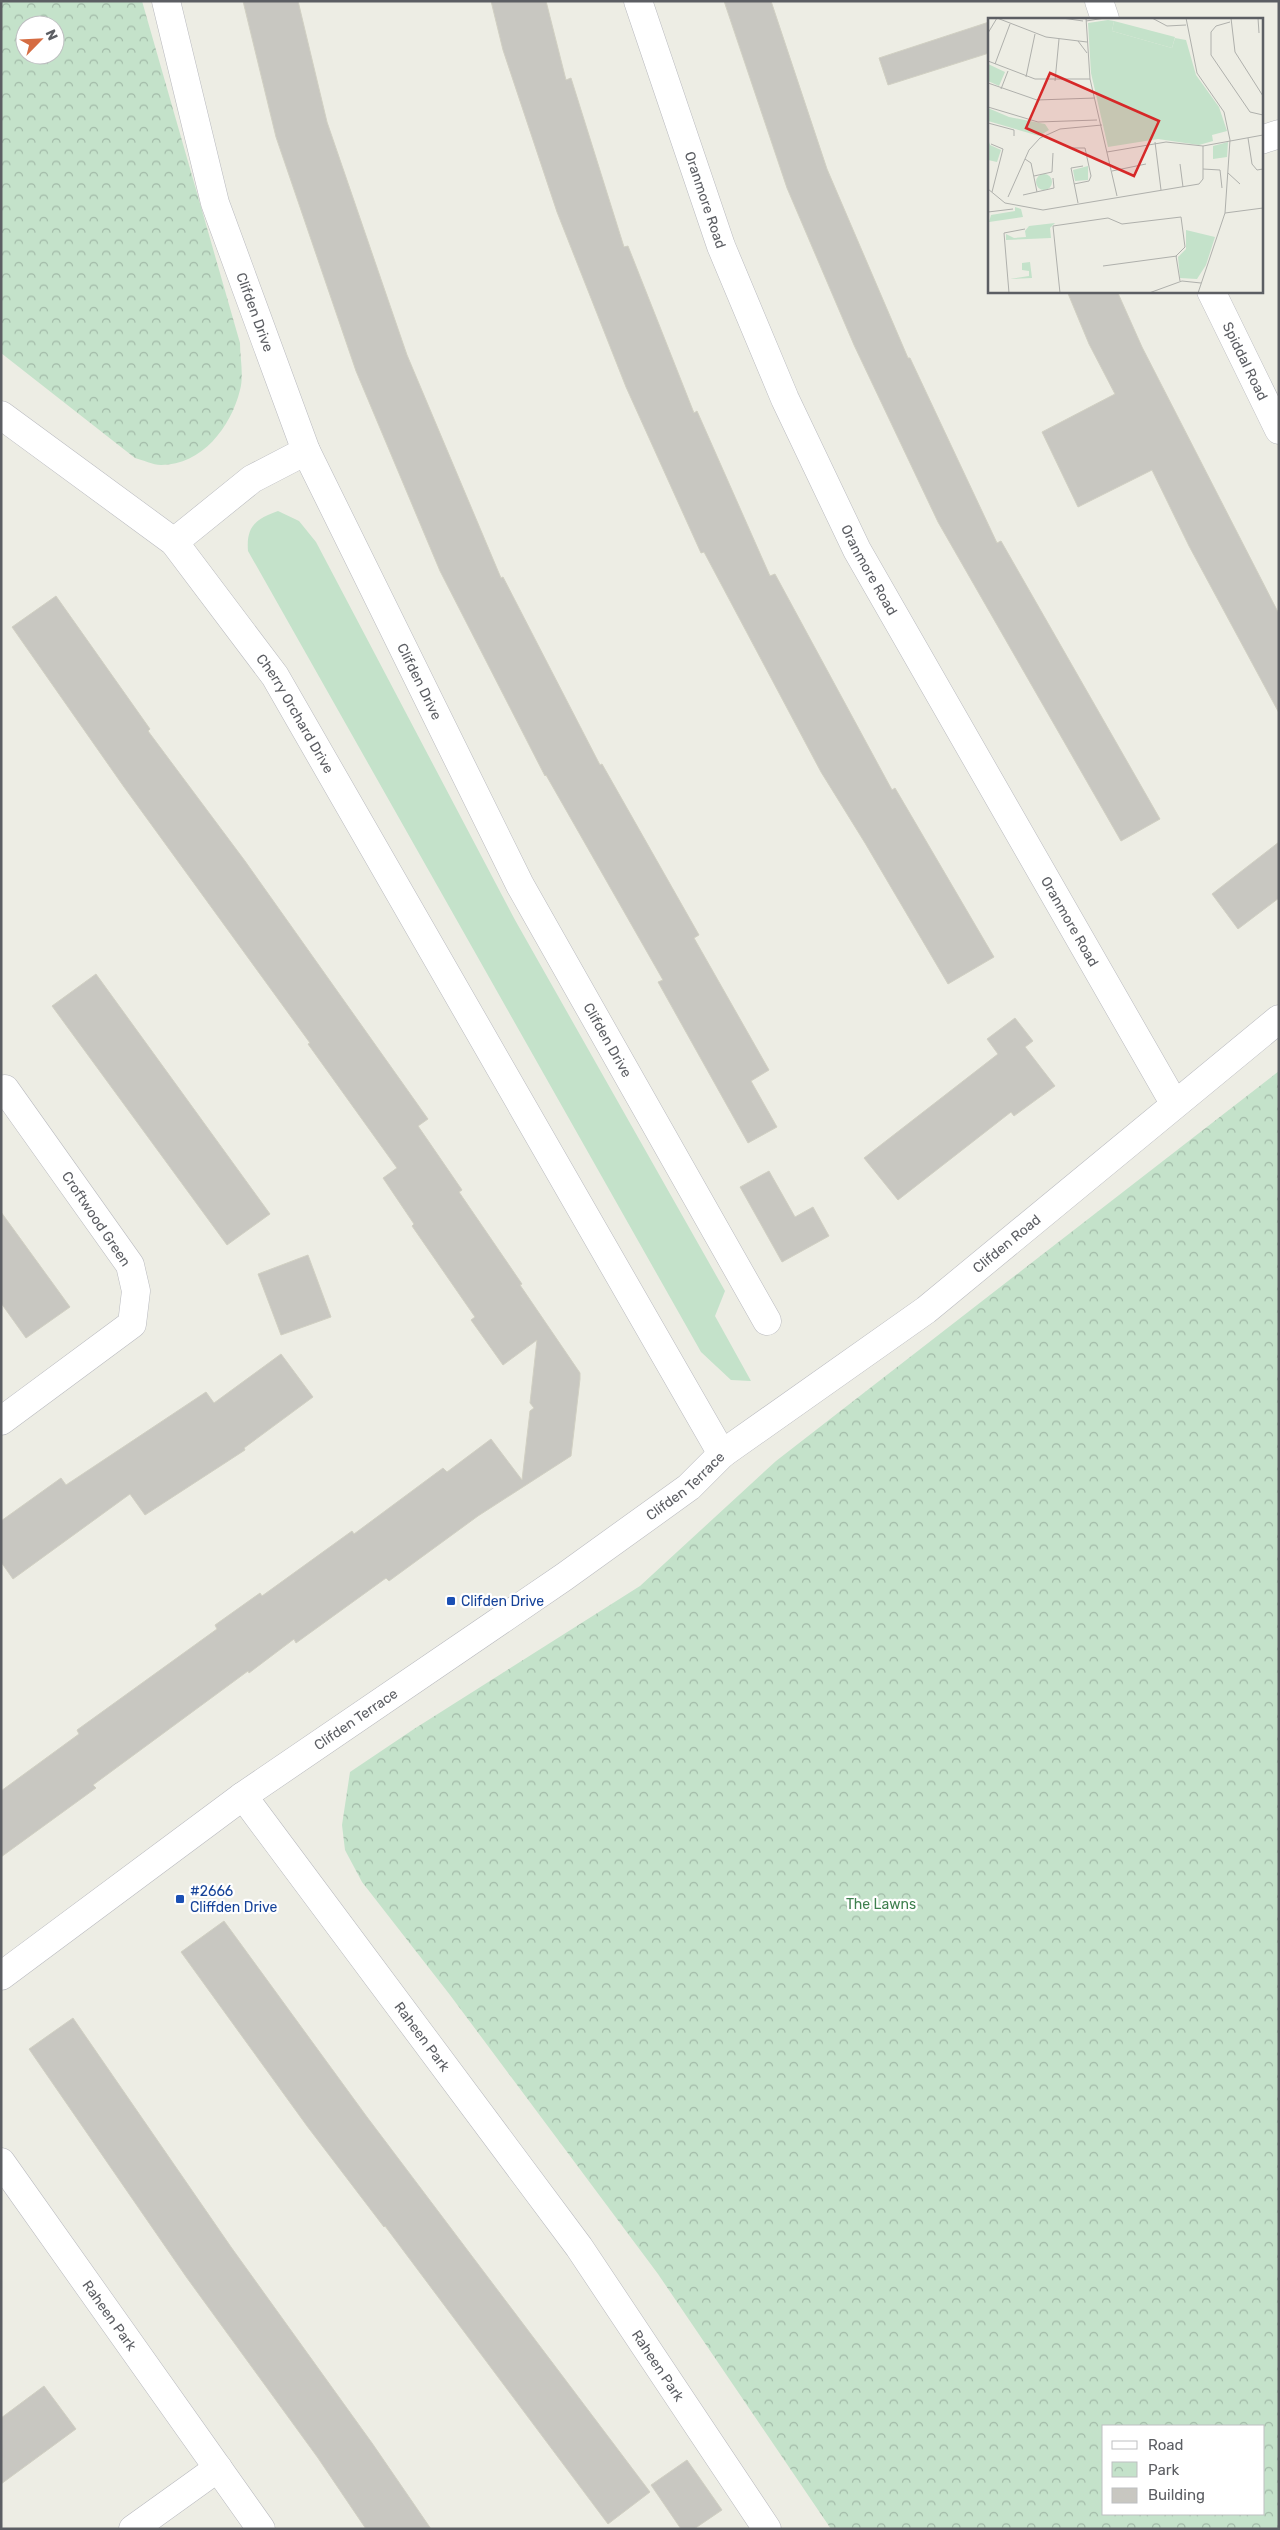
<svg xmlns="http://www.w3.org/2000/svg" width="1280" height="2530" viewBox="0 0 1280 2530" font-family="Rubik,sans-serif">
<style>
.grass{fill:#c4e2ca}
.park{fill:url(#park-crowns);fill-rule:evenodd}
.building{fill:#c8c7c1;stroke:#d1d0c3}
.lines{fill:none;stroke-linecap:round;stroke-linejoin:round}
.minor-casing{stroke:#b9babf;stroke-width:29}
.minor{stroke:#fff;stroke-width:28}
.transit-dot{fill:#1a4fb4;stroke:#fff;stroke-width:2}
.labels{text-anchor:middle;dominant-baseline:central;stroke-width:4.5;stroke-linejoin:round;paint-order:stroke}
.street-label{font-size:14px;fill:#5c5e63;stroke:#fff}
.transit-label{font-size:14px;fill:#164399;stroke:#fff;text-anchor:start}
.park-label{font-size:14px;fill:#3f804f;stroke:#fff}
.inset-road{fill:none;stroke:#afb0ac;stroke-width:1}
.view{fill:#d62828;fill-opacity:0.15;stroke:#d62828;stroke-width:2.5}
.inset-edge{fill:none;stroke:#5c5e63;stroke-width:2.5}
</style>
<defs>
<pattern id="park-crowns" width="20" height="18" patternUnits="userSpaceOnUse" patternTransform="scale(1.25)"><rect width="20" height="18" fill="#c4e2ca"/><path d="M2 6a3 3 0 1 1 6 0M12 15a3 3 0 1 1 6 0" fill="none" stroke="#a2baa8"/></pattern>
</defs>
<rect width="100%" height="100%" fill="#edede4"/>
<path class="grass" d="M 278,511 L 299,521 L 316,542 L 515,920 L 725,1291 L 715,1316 L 751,1381 L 731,1380 L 701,1352 L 248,551 C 246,526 256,519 278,511 Z"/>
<path class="park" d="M 1,1 L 142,1 L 240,343 C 240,358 244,376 240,390 C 231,427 202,465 161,465 C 153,465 143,460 135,458 L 1,353 ZM 25,25 L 55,25 L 55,55 L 25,55 Z
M 1279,1071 L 1279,2529 L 831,2529 L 658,2274 L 450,1995 L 362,1882 L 345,1850 L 342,1825 L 350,1772 L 414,1729 L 640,1586 L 776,1461 ZM 1104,2426 L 1264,2426 L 1264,2514 L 1104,2514 Z"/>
<path class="building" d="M 243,1 L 298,1 L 327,122 L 407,355 L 501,578 L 503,577 L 600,765 L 602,764 L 699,935 L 694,938 L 769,1070 L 751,1081 L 777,1127 L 748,1143 L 658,982 L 663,980 L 546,775 L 545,776 L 440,571 L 356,371 L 276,137 Z
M 491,1 L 546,1 L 566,80 L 571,78 L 624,247 L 628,246 L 694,413 L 697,411 L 770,576 L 775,574 L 892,790 L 895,788 L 994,957 L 948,984 L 865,843 L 821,772 L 704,552 L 701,553 L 626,387 L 557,212 L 503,50 Z
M 724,1 L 771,1 L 827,169 L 908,358 L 910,358 L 997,543 L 1001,541 L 1160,819 L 1121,841 L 938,522 L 854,345 L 787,188 Z
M 989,22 L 989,53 L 888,85 L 879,58 Z
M 1067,291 L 1117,291 L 1142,347 L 1279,614 L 1279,713 L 1189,546 L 1152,470 L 1078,507 L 1042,432 L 1115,394 L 1089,344 Z
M 56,596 L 150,729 L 148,731 L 245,861 L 428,1119 L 418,1126 L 462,1190 L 459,1192 L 522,1284 L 520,1285 L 580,1373 L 580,1379 L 571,1456 L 478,1516 L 389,1581 L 386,1578 L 296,1643 L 294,1639 L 249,1673 L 248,1671 L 93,1785 L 96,1788 L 1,1857 L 1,1791 L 79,1734 L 77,1730 L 217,1629 L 215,1625 L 260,1593 L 262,1596 L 352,1531 L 354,1534 L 443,1468 L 447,1472 L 491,1439 L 522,1480 L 530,1411 L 534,1408 L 530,1403 L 537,1340 L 503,1365 L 471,1320 L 475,1317 L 412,1226 L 414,1224 L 383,1178 L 397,1168 L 308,1044 L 310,1043 L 124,787 L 12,627 Z
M 1279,842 L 1279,898 L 1238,929 L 1212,894 Z
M 96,974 L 270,1214 L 227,1245 L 52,1006 Z
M 1015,1018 L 1033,1041 L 1025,1047 L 1055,1086 L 1014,1116 L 1011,1112 L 898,1200 L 864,1158 L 998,1054 L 987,1039 Z
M 769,1171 L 795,1217 L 813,1207 L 829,1236 L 782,1262 L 740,1187 Z
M 1,1212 L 70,1307 L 26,1338 L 1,1303 Z
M 308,1255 L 331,1317 L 281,1335 L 258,1274 Z
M 281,1354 L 313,1397 L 244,1448 L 245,1450 L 145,1515 L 130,1494 L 13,1579 L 1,1562 L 1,1521 L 61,1478 L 66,1485 L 206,1392 L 214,1403 Z
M 224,1921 L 367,2117 L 650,2492 L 608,2524 L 385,2226 L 384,2227 L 307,2126 L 181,1952 Z
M 73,2018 L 231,2247 L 372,2443 L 431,2529 L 366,2529 L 318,2458 L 187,2278 L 29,2049 Z
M 44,2386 L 76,2429 L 1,2484 L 1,2418 Z
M 687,2460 L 722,2510 L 694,2529 L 681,2529 L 651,2485 Z"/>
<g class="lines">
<defs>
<g id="minor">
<path id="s1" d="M 166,1 L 215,203 L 306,451 L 520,885 L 767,1321"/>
<path id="s2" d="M 638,1 L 721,246 L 785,399 L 857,550 L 1174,1103"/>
<path d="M 1099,1 L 1105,19"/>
<path d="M 1261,140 L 1279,134"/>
<path id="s3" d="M 1211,291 L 1279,430"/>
<path id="s4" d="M 1,415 L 174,542 L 275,676 L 722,1454"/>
<path d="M 174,542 L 252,479 L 306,451"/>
<path d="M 1,1421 L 132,1324 L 136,1291 L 130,1265 L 5,1089"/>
<path id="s5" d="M 243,1796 L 579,2247 L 767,2529"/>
<path id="s6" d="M 1,1976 L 243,1796 L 564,1577 L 689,1487 L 722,1454 L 926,1310 L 1279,1019"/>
<path id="s7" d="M 1,2162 L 261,2529"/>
<path d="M 133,2529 L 218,2468"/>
</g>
</defs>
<use href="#minor" class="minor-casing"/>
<use href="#minor" class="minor"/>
</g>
<g class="transit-dot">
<rect x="446" y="1596" width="10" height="10" rx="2.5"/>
<rect x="175" y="1894" width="10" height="10" rx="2.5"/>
</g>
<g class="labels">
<g class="street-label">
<text stroke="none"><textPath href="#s2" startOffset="210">Oranmore Road</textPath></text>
<text stroke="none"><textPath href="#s1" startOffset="324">Clifden Drive</textPath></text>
<text stroke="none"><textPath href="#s3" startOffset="78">Spiddal Road</textPath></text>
<text stroke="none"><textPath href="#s2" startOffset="615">Oranmore Road</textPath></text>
<text stroke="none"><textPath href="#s1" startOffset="729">Clifden Drive</textPath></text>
<text stroke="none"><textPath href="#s4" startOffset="425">Cherry Orchard Drive</textPath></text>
<text stroke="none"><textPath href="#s2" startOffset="1020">Oranmore Road</textPath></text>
<text stroke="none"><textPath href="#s1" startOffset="1134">Clifden Drive</textPath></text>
<text transform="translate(96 1219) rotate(56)">Croftwood Green</text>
<text stroke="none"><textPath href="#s6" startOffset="1245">Clifden Road</textPath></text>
<text stroke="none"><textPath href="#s6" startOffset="842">Clifden Terrace</textPath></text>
<text stroke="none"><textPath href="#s6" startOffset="438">Clifden Terrace</textPath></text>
<text stroke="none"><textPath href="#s5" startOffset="300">Raheen Park</textPath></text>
<text stroke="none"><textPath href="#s7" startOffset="188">Raheen Park</textPath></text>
<text stroke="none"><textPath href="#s5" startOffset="705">Raheen Park</textPath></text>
</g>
<g class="transit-label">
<text x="461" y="1601">Clifden Drive</text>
<text x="190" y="1891">#2666<tspan x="190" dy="16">Cliffden Drive</tspan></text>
</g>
<g class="park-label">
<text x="881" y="1904">The Lawns</text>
</g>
</g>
<g transform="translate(988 18)">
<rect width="275" height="275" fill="#edede4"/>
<path d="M 126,3 L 187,19 L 184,30 L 124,13 ZM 1,124 L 2,127 L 13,132 L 9,144 L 0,142 ZM 240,124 L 239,139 L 225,141 L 225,128 ZM 27,189 L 33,191 L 35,199 L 1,204 L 3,197 L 27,193 ZM 67,205 L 62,210 L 63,220 L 18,222 L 18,216 L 26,220 L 38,219 L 37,213 L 41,208 ZM 198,212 L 227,219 L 218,247 L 209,261 L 192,260 L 190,239 L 198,231 ZM 42,244 L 44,260 L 22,261 L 41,258 L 41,253 L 34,252 L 34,245 Z" fill="#c4e2ca"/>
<path d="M 120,2 L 126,3 L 124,13 L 184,30 L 187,20 L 198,22 L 208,57 L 231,89 L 239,113 L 224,117 L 225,123 L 211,127 L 170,121 L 120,129 L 103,55 L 100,5 ZM 0,46 L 17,54 L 11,68 L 0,63 ZM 0,90 L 21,99 L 57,106 L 61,112 L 51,118 L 0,103 ZM 100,148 L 100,162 L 87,163 L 85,152 ZM48 164a8 8 0 1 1 16 0a8 8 0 1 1-16 0Z" fill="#c4e2ca"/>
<path class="inset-road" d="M 9,0 L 58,19 L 99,24M 74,0 L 95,3M 98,0 L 102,61 L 129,178M 164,0 L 179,8 L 198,7M 198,0 L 209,55 L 236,94 L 242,122 L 237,195 L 210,275M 243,0 L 247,34 L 275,78M 270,0 L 271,15M 98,3 L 117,0M 242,4 L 228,8 L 223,14 L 223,37 L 262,94 L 275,97M 0,15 L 9,0M 90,23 L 99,35M 0,43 L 47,61 L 102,61M 7,46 L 22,6M 38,59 L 47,16M 67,63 L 71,21M 0,65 L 49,82 L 107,80M 13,71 L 20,53M 0,89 L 50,104 L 109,102M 0,105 L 26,112 L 26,118M 260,120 L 264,146 L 269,152 L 275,151M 167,124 L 173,172M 3,126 L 15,131 L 4,174M 84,130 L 97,130 L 103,158 L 101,163 L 86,166M 119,134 L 178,124 L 215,128 L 275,117M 37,141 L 43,145 L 49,174M 192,146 L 195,169M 215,151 L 232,152 L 234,170M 124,153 L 158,146M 240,155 L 252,166M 46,158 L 64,154 L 65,135M 0,171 L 17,185 L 55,192 L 211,166 L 215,161 L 215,128M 35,177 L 66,170 L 65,160M 20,179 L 41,132 L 52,120 L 72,111 L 114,107M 90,185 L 83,150 L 95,148M 0,194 L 25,191M 237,195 L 275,190M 115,248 L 189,238M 21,275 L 16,215 L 37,211M 72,275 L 65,208 L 120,200 L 134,206 L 193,199 L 197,229 L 188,238 L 192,263M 161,275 L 194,263 L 213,265"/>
<path class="view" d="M 62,55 L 171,103 L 146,158 L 38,110 Z"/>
<rect width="275" height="275" class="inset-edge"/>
</g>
<rect width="1280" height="2530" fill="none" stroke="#5c5e63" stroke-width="5"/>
<rect x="1102" y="2425" width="162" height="90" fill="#ffffff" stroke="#bebfc1"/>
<rect x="1112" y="2441" width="25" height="8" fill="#ffffff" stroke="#bebfc1"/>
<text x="1148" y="2450" font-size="15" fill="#5c5e63">Road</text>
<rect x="1112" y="2462" width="25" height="15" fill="url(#park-crowns)" stroke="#bebfc1"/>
<text x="1148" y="2475" font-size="15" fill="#5c5e63">Park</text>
<rect x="1112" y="2488" width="25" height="15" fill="#c8c7c1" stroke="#bebfc1"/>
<text x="1148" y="2500" font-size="15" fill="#5c5e63">Building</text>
<g transform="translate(40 40) rotate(66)"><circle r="24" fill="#ffffff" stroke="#bebfc1"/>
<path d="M0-4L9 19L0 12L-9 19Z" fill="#d56c42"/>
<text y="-8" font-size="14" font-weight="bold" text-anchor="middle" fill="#5c5e63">N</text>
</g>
</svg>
